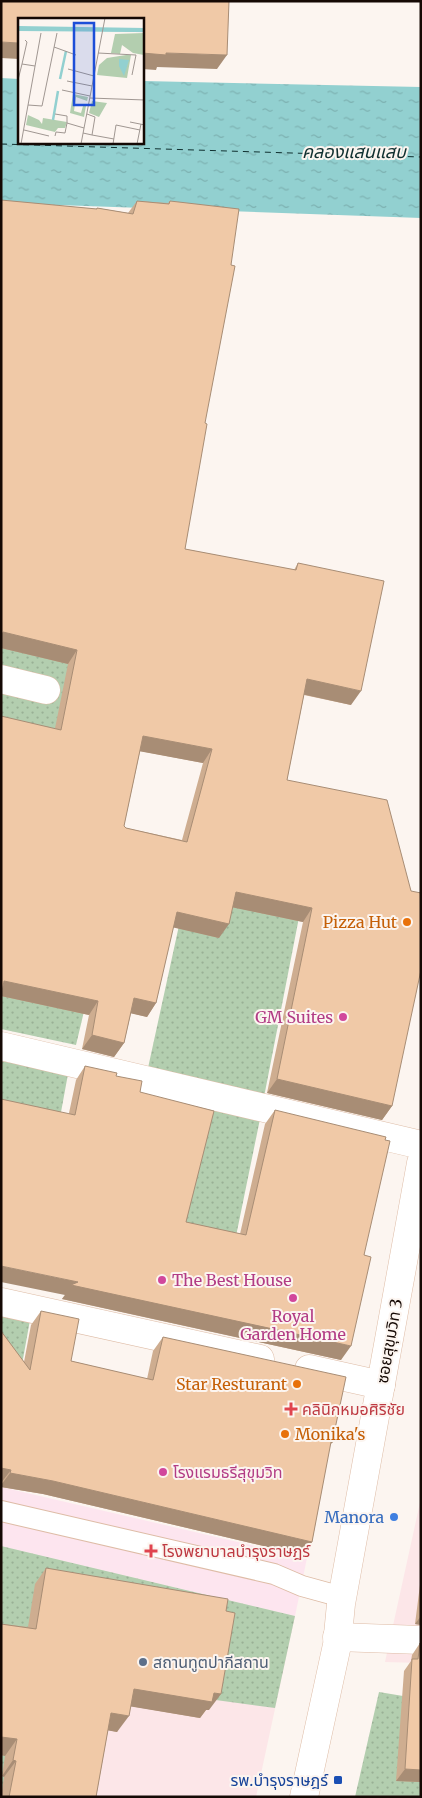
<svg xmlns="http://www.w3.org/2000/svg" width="422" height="1798" viewBox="0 0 422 1798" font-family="Merriweather,'Noto Sans Thai',serif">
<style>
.commercial{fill:#fce6e8}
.medical{fill:#fde5ef}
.garden{fill:url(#garden-dots)}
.water{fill:url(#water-ripples)}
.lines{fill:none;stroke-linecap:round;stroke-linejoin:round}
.ferry{stroke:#103030;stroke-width:1;stroke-dasharray:6 5;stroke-linecap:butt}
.lane-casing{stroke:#debca6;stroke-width:22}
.street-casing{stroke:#debca6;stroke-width:29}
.secondary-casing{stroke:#debca6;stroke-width:29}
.lane{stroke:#fff;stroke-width:20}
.street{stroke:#fff;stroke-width:28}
.secondary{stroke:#fff;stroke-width:28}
.wall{fill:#cead90;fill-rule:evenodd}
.shaded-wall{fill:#a88d75}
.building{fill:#f0c9a7;stroke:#a88d75;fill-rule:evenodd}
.food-dot{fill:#e8710a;stroke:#fcf5f0;stroke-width:2}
.hotel-dot{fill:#d1479c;stroke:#fcf5f0;stroke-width:2}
.health-dot{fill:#e0444e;stroke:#fcf5f0;stroke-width:2}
.shop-dot{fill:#3f7fe0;stroke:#fcf5f0;stroke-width:2}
.service-dot{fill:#5c6f8a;stroke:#fcf5f0;stroke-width:2}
.transit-dot{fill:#1a4fb4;stroke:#fcf5f0;stroke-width:2}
.labels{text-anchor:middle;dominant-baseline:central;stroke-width:4;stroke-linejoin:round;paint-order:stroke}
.food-label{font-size:16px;fill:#c56008;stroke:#fcf5f0;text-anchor:end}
.hotel-label{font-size:16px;fill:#b23c85;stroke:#fcf5f0;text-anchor:start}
.street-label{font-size:16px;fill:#150904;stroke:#fcf5f0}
.health-label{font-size:16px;fill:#be3a42;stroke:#fcf5f0;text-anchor:start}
.shop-label{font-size:16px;fill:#366cbe;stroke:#fcf5f0;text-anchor:end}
.service-label{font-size:16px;fill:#4e5e75;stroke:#fcf5f0;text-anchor:start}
.transit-label{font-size:16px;fill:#164399;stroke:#fcf5f0;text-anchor:end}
.water-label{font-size:18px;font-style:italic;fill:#103030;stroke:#fcf5f0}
.inset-river{fill:none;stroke:#92d0d0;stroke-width:2.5}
.inset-road{fill:none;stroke:#a09792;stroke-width:1}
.view{fill:#1d4ed8;fill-opacity:0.15;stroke:#1d4ed8;stroke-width:2.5}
.inset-edge{fill:none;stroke:#150904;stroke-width:2.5}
</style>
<defs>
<pattern id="garden-dots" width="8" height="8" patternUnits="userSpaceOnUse" patternTransform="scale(1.25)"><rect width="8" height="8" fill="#b3ceaf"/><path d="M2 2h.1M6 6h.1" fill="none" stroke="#99b095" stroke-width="1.8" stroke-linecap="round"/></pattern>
<pattern id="water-ripples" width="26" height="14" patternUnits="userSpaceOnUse" patternTransform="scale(1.25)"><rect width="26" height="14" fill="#92d0d0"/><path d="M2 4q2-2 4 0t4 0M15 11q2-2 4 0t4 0" fill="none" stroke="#7db1b1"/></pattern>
</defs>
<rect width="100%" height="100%" fill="#fcf5f0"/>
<path class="commercial" d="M 421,1498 L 421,1663 L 385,1662 Z
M 1,1546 L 295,1616 L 256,1797 L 1,1797 Z"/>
<path class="medical" d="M 1,1487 L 307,1558 L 295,1616 L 1,1546 Z"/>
<path class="garden" d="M 1,632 L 156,662 L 138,757 L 1,748 Z
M 188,884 L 302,902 L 264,1097 L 148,1068 Z
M 1,985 L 86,1003 L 76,1045 L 1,1029 Z
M 1,1061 L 68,1074 L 57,1134 L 1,1123 Z
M 177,1099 L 260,1119 L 235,1241 L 106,1204 Z
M 1,1314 L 30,1320 L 21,1370 L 1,1366 Z
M 1,1546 L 295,1616 L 275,1708 L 201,1698 L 213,1633 L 1,1797 Z
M 379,1692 L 421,1699 L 421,1797 L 355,1797 Z"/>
<path class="water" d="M 1,78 L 19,79 L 19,142 L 142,142 L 143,81 L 421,87 L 421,218 L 1,203 Z"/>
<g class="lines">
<path class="ferry" d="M 1,144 L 421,157"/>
<defs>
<path id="lane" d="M 1,1511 L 274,1574 L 302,1586 L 342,1597"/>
<path id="street" d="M 1,679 L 46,690
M 1,1046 L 421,1145
M 1,1302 L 260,1359
M 309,1369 L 381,1385
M 337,1637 L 421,1640"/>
<path id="secondary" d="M 304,1797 L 337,1645 L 341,1604 L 421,1163"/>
</defs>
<use href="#lane" class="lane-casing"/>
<use href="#street" class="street-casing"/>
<use href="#secondary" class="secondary-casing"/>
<use href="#lane" class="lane"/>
<use href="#street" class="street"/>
<use href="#secondary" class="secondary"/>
</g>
<path class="wall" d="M 1,200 L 96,209 L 97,208 L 128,213 L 137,201 L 168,203 L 170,201 L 205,423 L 185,549 L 294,570 L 298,563 L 351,705 L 304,695 L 287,780 L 392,1106 L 382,1120 L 267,1093 L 303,922 L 232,907 L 219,938 L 173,927 L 156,1003 L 147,1017 L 131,1013 L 124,1043 L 114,1057 L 82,1049 L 89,1015 L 1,996 L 68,664 L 1,648 ZM 140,751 L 203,763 L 182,840 L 126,828 L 124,826 Z
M 85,1066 L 116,1076 L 140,1092 L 186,1222 L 240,1234 L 265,1124 L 275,1110 L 364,1255 L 341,1360 L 62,1299 L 65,1295 L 69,1113 L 76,1080 Z
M 41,1311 L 71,1361 L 147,1379 L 153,1351 L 163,1337 L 332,1443 L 330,1445 L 312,1542 L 302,1555 L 43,1494 L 1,1487 L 1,1331 L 24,1362 L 31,1325 Z
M 46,1568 L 209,1710 L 206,1710 L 200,1718 L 130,1706 L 117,1732 L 108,1730 L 96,1797 L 1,1797 L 4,1777 L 2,1776 L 5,1756 L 1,1755 L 1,1624 L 28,1627 L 35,1584 Z
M 421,1577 L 421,1625 L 415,1624 Z
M 420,1643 L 421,1782 L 396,1781 L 404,1671 L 411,1661 L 412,1655 Z"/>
<path class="shaded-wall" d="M 1,42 L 19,43 L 19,59 L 1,58 Z
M 142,53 L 166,53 L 227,55 L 217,69 L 157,67 L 156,70 L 142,69 Z
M 3,632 L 77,650 L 68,664 L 1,648 L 1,635 Z
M 307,679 L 361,691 L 351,705 L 297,693 Z
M 143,736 L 212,749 L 203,763 L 133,750 Z
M 236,892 L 312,908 L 303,922 L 226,906 Z
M 177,912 L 229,924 L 219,938 L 167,926 Z
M 4,981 L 98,1001 L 89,1015 L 1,996 Z
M 134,998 L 156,1003 L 147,1017 L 125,1012 Z
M 92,1035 L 124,1043 L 114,1057 L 82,1049 Z
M 277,1079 L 392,1106 L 382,1120 L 267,1093 Z
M 1,1266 L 78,1282 L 351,1346 L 341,1360 L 62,1299 L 65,1295 L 1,1282 Z
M 1,1468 L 11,1470 L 1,1483 Z
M 10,1473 L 53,1481 L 312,1542 L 302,1555 L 43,1494 L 1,1487 L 1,1485 Z
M 421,1616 L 421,1625 L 415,1624 Z
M 134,1689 L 214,1693 L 221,1694 L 209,1710 L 206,1710 L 200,1718 L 122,1705 Z
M 111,1713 L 129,1716 L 117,1732 L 100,1729 Z
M 1,1737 L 17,1739 L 5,1756 L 1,1755 Z
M 13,1760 L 16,1761 L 4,1777 L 2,1776 Z
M 405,1769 L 421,1770 L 421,1782 L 396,1781 Z"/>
<path class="building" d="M 1,1 L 229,1 L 227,55 L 166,53 L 166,55 L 142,53 L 142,19 L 19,19 L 19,43 L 1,42 Z
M 1,200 L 97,209 L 97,208 L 133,214 L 137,201 L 169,204 L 170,201 L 239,209 L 231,265 L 235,266 L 205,423 L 207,424 L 185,549 L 296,570 L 298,563 L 384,581 L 361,691 L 307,679 L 287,780 L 387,800 L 411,891 L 421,893 L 421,970 L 392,1106 L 277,1079 L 312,908 L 236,892 L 229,924 L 177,912 L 156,1003 L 134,998 L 124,1043 L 92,1035 L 98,1001 L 4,981 L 1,997 L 1,716 L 61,730 L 77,650 L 3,632 L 1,640 ZM 143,736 L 212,749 L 187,842 L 126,828 L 124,826 Z
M 85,1066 L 117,1073 L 116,1076 L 142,1081 L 140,1092 L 214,1111 L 186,1222 L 246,1235 L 275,1110 L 386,1137 L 385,1140 L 390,1141 L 364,1255 L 371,1257 L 351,1346 L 71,1285 L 78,1282 L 1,1266 L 1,1099 L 75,1115 Z
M 41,1311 L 79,1319 L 71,1361 L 153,1380 L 163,1337 L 346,1377 L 332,1443 L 331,1442 L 312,1542 L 53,1481 L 10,1473 L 11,1470 L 1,1468 L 1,1331 L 30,1370 Z
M 46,1568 L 228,1599 L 226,1611 L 235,1613 L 221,1694 L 214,1693 L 212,1702 L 134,1689 L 129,1716 L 111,1713 L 96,1797 L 9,1797 L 16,1761 L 13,1760 L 17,1739 L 1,1737 L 1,1624 L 36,1629 Z
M 420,1643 L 421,1770 L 405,1769 L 412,1659 L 418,1659 Z"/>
<g class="food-dot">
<circle cx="407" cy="922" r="5"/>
<circle cx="297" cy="1384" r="5"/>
<circle cx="285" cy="1434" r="5"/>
</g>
<g class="hotel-dot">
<circle cx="343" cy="1017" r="5"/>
<circle cx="162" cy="1280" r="5"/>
<circle cx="293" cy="1298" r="5"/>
<circle cx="163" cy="1472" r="5"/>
</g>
<g class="health-dot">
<path d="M288.5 1401.5h5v5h5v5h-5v5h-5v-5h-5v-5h5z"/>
<path d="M148.5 1543.5h5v5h5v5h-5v5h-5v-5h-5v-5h5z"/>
</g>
<circle class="shop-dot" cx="394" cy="1517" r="5"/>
<circle class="service-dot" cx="143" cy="1662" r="5"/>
<rect class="transit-dot" x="333" y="1775" width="10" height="10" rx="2.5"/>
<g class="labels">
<g class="food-label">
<text x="397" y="922">Pizza Hut</text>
<text x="287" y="1384">Star Resturant</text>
<text x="295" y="1434" text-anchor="start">Monika's</text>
</g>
<g class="hotel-label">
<text x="333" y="1017" text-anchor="end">GM Suites</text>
<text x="172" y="1280">The Best House</text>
<text x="293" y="1316" text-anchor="middle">Royal<tspan x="293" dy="18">Garden Home</tspan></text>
<text x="173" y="1472">โรงแรมธรีสุขุมวิท</text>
</g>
<g class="street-label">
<text transform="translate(389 1341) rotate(-80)">ซอยสุขุมวิท 3</text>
</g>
<g class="health-label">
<text x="302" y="1409">คลินิกหมอศิริชัย</text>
<text x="162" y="1551">โรงพยาบาลบำรุงราษฎร์</text>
</g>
<g class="shop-label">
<text x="384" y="1517">Manora</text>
</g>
<g class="service-label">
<text x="153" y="1662">สถานทูตปากีสถาน</text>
</g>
<g class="transit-label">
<text x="328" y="1780">รพ.บำรุงราษฎร์</text>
</g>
<g class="water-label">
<text x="354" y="151">คลองแสนแสบ</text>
</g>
</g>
<g transform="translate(18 18)">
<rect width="126" height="126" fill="#fcf5f0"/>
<path d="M 126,15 L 126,37 L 115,35 L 104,27 L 102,36 L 93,35 L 97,16 ZM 108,37 L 113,37 L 109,60 L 79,57 L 81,47 L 89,40 ZM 55,76 L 70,79 L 69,83 L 58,79 L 56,93 L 63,95 L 65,88 L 68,88 L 66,99 L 52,95 ZM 74,83 L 89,85 L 81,99 L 71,95 ZM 10,97 L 21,102 L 24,106 L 25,100 L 49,104 L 47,110 L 40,110 L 37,114 L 8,107 Z" fill="#b3ceaf"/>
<path d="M 0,8 L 127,10 L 126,14 L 0,13 ZM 101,41 L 111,42 L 106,58 L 101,48 Z" fill="#92d0d0"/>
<path class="inset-river" d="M 0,10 L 127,13M 42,61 L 48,33M 35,102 L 40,73"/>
<path class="inset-road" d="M 36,29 L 58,37M 80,35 L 118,37 L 114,57M 4,46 L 9,24 L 7,22M 50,51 L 76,58M 0,62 L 4,46 L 17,48M 49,63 L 74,68M 44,72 L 72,78M 72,80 L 127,82M 10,87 L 24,88 L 39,15M 37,96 L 49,98 L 49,105 L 66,110M 112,104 L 127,107M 6,112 L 31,118M 65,115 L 74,117 L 77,99 L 69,96M 74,117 L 96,121M 37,118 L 38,114 L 47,115 L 49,105M 3,126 L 23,15M 63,126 L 87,0M 95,126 L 98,107 L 122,112M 119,126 L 123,106"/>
<path class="view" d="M 56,5 L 76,5 L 76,87 L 56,87 Z"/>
<rect width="126" height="126" class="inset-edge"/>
</g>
<rect width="422" height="1798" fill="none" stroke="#150904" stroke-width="5"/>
</svg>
